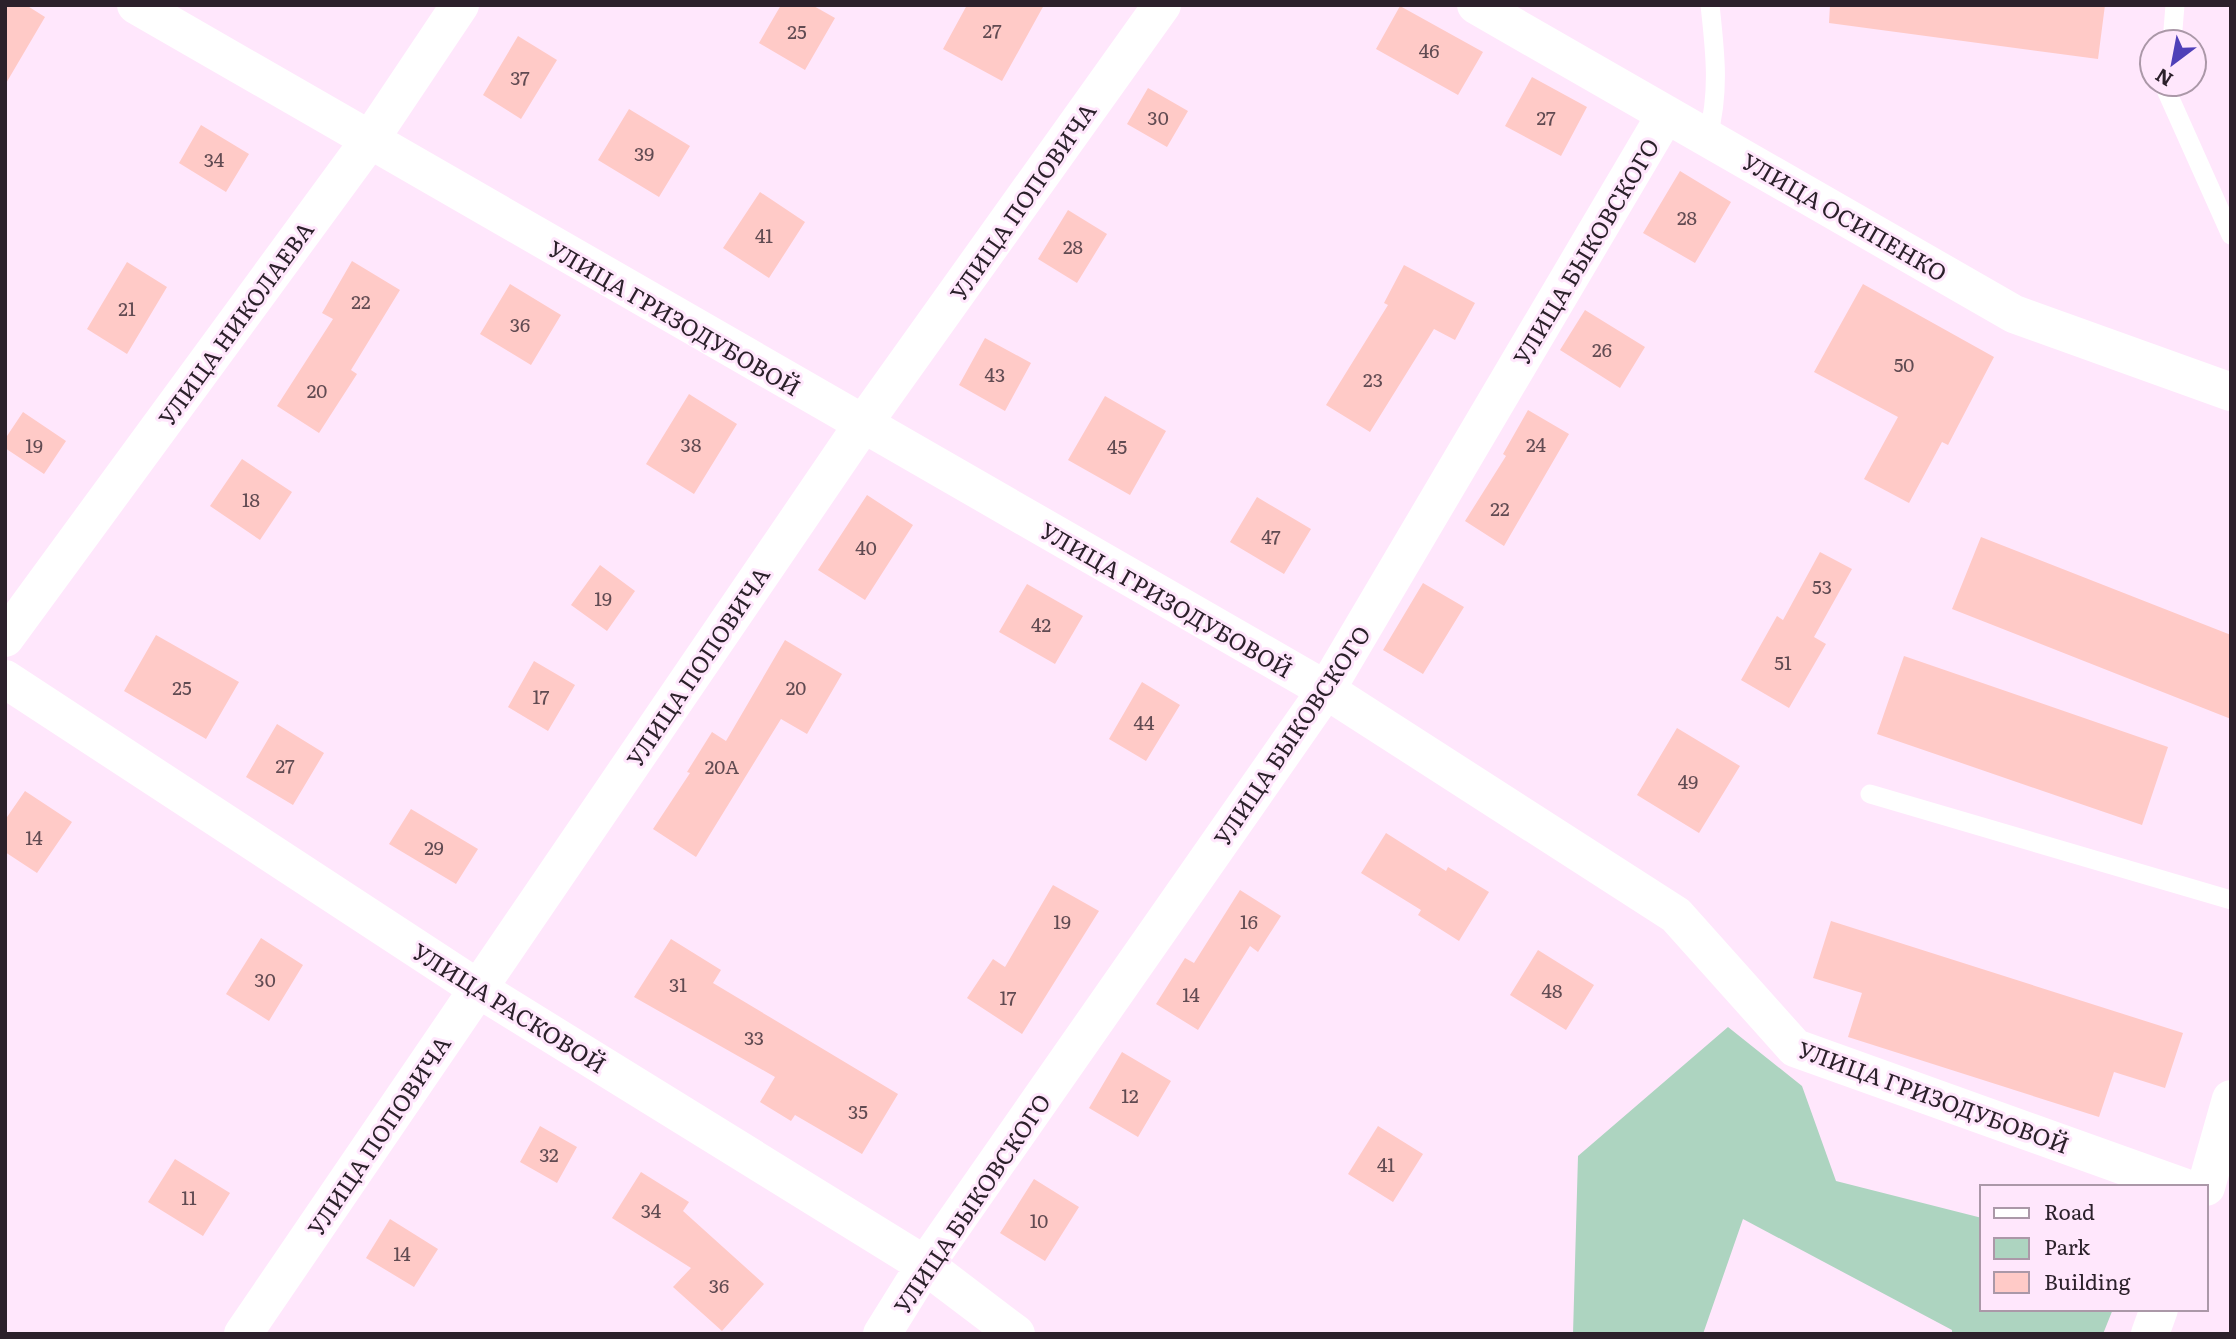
<svg xmlns="http://www.w3.org/2000/svg" width="2236" height="1339" viewBox="0 0 2236 1339" font-family="Literata,serif">
<style>
.green{fill:#add4c0}
.building{fill:#ffcac7}
.lines{fill:none;stroke-linecap:round;stroke-linejoin:round}
.service{stroke:#fff;stroke-width:19}
.minor{stroke:#fff;stroke-width:38}
.labels{text-anchor:middle;dominant-baseline:central;stroke-width:6;stroke-linejoin:round;paint-order:stroke}
.number-label{font-size:19px;fill:#614b52}
.street-label{font-size:23px;fill:#2c212b;stroke:#ffe7fc}
</style>
<rect width="100%" height="100%" fill="#ffe7fc"/>
<path class="green" d="M 1728,1027 L 1802,1086 L 1836,1181 L 1982,1218 L 1982,1309 L 2113,1309 L 2103,1334 L 1952,1334 L 1952,1330 L 1743,1219 L 1703,1334 L 1573,1334 L 1578,1156 Z"/>
<path class="building" d="M 5,5 L 26,5 L 45,17 L 5,85 Z
M 781,5 L 812,5 L 835,18 L 805,70 L 759,43 Z
M 967,5 L 1044,5 L 1002,81 L 943,49 Z
M 1830,5 L 2105,5 L 2098,59 L 1829,23 Z
M 1400,6 L 1483,52 L 1458,95 L 1376,49 Z
M 518,36 L 557,60 L 521,119 L 483,95 Z
M 1532,77 L 1587,107 L 1561,156 L 1505,126 Z
M 1148,88 L 1188,111 L 1167,147 L 1127,124 Z
M 629,109 L 690,146 L 659,197 L 598,160 Z
M 201,125 L 249,154 L 226,192 L 179,163 Z
M 1680,171 L 1731,202 L 1695,263 L 1643,233 Z
M 760,192 L 805,222 L 769,278 L 723,248 Z
M 1068,210 L 1107,234 L 1077,283 L 1038,259 Z
M 352,261 L 400,290 L 351,370 L 357,374 L 319,433 L 277,406 L 333,319 L 322,313 Z
M 127,262 L 167,287 L 127,354 L 87,329 Z
M 1404,265 L 1475,303 L 1455,340 L 1434,329 L 1370,432 L 1326,405 L 1388,305 L 1384,303 Z
M 510,284 L 561,315 L 531,365 L 480,334 Z
M 1863,284 L 1994,357 L 1948,445 L 1942,442 L 1909,503 L 1864,479 L 1898,417 L 1814,372 Z
M 1585,310 L 1645,347 L 1620,388 L 1560,350 Z
M 985,338 L 1031,363 L 1005,411 L 959,385 Z
M 689,394 L 737,424 L 694,494 L 646,464 Z
M 1105,396 L 1166,431 L 1130,495 L 1068,460 Z
M 1528,410 L 1569,434 L 1504,546 L 1465,521 L 1506,456 L 1503,454 Z
M 23,412 L 66,441 L 44,474 L 5,448 L 5,439 Z
M 242,459 L 292,492 L 260,540 L 210,506 Z
M 867,495 L 913,525 L 865,600 L 818,570 Z
M 1257,497 L 1311,529 L 1284,574 L 1230,542 Z
M 1981,537 L 2231,635 L 2231,719 L 1952,609 Z
M 1820,552 L 1852,569 L 1814,637 L 1826,644 L 1789,708 L 1741,680 L 1777,616 L 1783,620 Z
M 600,565 L 635,591 L 607,631 L 571,605 Z
M 1423,583 L 1464,607 L 1423,674 L 1383,650 Z
M 1027,584 L 1083,616 L 1055,664 L 999,632 Z
M 156,635 L 239,682 L 206,739 L 124,691 Z
M 785,640 L 842,674 L 807,734 L 781,719 L 696,857 L 653,829 L 690,773 L 687,772 L 712,732 L 726,741 Z
M 1904,656 L 2168,747 L 2142,825 L 1877,734 Z
M 534,661 L 575,685 L 548,731 L 508,707 Z
M 1142,682 L 1180,705 L 1146,761 L 1109,739 Z
M 277,724 L 324,753 L 293,805 L 246,777 Z
M 1677,728 L 1740,766 L 1699,833 L 1637,795 Z
M 25,791 L 72,822 L 37,873 L 5,852 L 5,820 Z
M 411,809 L 478,849 L 456,884 L 389,844 Z
M 1386,833 L 1446,871 L 1448,867 L 1489,892 L 1459,941 L 1418,915 L 1421,910 L 1361,873 Z
M 1053,885 L 1099,911 L 1022,1034 L 967,998 L 993,959 L 1005,967 Z
M 1240,890 L 1281,916 L 1258,952 L 1250,946 L 1198,1030 L 1156,1004 L 1185,958 L 1194,963 Z
M 1831,921 L 2183,1033 L 2165,1088 L 2114,1072 L 2099,1117 L 1848,1037 L 1862,993 L 1813,978 Z
M 261,938 L 303,965 L 269,1021 L 226,994 Z
M 671,939 L 721,970 L 713,983 L 898,1094 L 862,1154 L 795,1115 L 791,1121 L 760,1102 L 775,1077 L 634,997 Z
M 1538,950 L 1594,985 L 1566,1030 L 1510,995 Z
M 1122,1052 L 1171,1081 L 1138,1137 L 1089,1108 Z
M 540,1126 L 577,1147 L 557,1183 L 520,1162 Z
M 1378,1126 L 1423,1154 L 1393,1202 L 1348,1174 Z
M 175,1159 L 230,1193 L 203,1236 L 148,1202 Z
M 641,1172 L 689,1202 L 683,1211 L 764,1284 L 722,1331 L 673,1287 L 691,1268 L 612,1218 Z
M 1034,1179 L 1079,1207 L 1045,1261 L 1000,1233 Z
M 390,1219 L 438,1249 L 414,1287 L 366,1258 Z"/>
<g class="lines">
<path class="service" d="M 2172,42 L 2175,5
M 2168,84 L 2167,92 L 2231,235
M 1708,136 C 1720,91 1715,51 1710,5
M 1870,794 L 2231,900"/>
<path class="minor" d="M 136,5 L 1326,690 L 1676,915 L 1795,1048 L 2183,1187
M 1476,5 L 2014,314 L 2231,392
M 5,638 L 369,141 L 460,5
M 5,679 L 477,988 L 925,1265 L 1016,1334
M 2206,1187 L 2231,1099
M 243,1334 L 863,424 L 1162,5
M 882,1334 L 925,1265 L 1326,690 L 1666,114
M 2150,1334 L 2159,1309"/>
</g>
<g class="labels">
<g class="number-label">
<text x="992" y="30">27</text>
<text x="797" y="31">25</text>
<text x="1429" y="50">46</text>
<text x="520" y="77">37</text>
<text x="1158" y="117">30</text>
<text x="1546" y="117">27</text>
<text x="644" y="153">39</text>
<text x="214" y="159">34</text>
<text x="1687" y="217">28</text>
<text x="764" y="235">41</text>
<text x="1073" y="246">28</text>
<text x="361" y="301">22</text>
<text x="127" y="308">21</text>
<text x="520" y="324">36</text>
<text x="1602" y="349">26</text>
<text x="1904" y="364">50</text>
<text x="995" y="374">43</text>
<text x="1373" y="379">23</text>
<text x="317" y="390">20</text>
<text x="691" y="444">38</text>
<text x="1536" y="444">24</text>
<text x="34" y="445">19</text>
<text x="1117" y="446">45</text>
<text x="251" y="499">18</text>
<text x="1500" y="508">22</text>
<text x="1271" y="536">47</text>
<text x="866" y="547">40</text>
<text x="1822" y="586">53</text>
<text x="603" y="598">19</text>
<text x="1041" y="624">42</text>
<text x="1783" y="662">51</text>
<text x="182" y="687">25</text>
<text x="796" y="687">20</text>
<text x="541" y="696">17</text>
<text x="1144" y="722">44</text>
<text x="285" y="765">27</text>
<text x="722" y="766">20А</text>
<text x="1688" y="781">49</text>
<text x="34" y="837">14</text>
<text x="434" y="847">29</text>
<text x="1062" y="921">19</text>
<text x="1249" y="921">16</text>
<text x="265" y="979">30</text>
<text x="678" y="984">31</text>
<text x="1552" y="990">48</text>
<text x="1191" y="994">14</text>
<text x="1008" y="997">17</text>
<text x="754" y="1037">33</text>
<text x="1130" y="1095">12</text>
<text x="858" y="1111">35</text>
<text x="549" y="1154">32</text>
<text x="1386" y="1164">41</text>
<text x="189" y="1197">11</text>
<text x="651" y="1210">34</text>
<text x="1039" y="1220">10</text>
<text x="402" y="1253">14</text>
<text x="719" y="1285">36</text>
</g>
<g class="street-label">
<text transform="translate(1022 201) rotate(-55)">УЛИЦА ПОПОВИЧА</text>
<text transform="translate(1845 216) rotate(30)">УЛИЦА ОСИПЕНКО</text>
<text transform="translate(1585 251) rotate(-59)">УЛИЦА БЫКОВСКОГО</text>
<text transform="translate(675 317) rotate(30)">УЛИЦА ГРИЗОДУБОВОЙ</text>
<text transform="translate(235 323) rotate(-54)">УЛИЦА НИКОЛАЕВА</text>
<text transform="translate(1167 599) rotate(30)">УЛИЦА ГРИЗОДУБОВОЙ</text>
<text transform="translate(697 666) rotate(-56)">УЛИЦА ПОПОВИЧА</text>
<text transform="translate(1291 735) rotate(-56)">УЛИЦА БЫКОВСКОГО</text>
<text transform="translate(510 1007) rotate(32)">УЛИЦА РАСКОВОЙ</text>
<text transform="translate(1934 1096) rotate(20)">УЛИЦА ГРИЗОДУБОВОЙ</text>
<text transform="translate(378 1135) rotate(-56)">УЛИЦА ПОПОВИЧА</text>
<text transform="translate(971 1203) rotate(-56)">УЛИЦА БЫКОВСКОГО</text>
</g>
</g>
<rect width="2236" height="1339" fill="none" stroke="#2c212b" stroke-width="14"/>
<rect x="1980" y="1185" width="228" height="126" fill="#ffe7fc" stroke="#ab98a8" stroke-width="2"/>
<rect x="1994" y="1208" width="35" height="10" fill="#ffffff" stroke="#ab98a8" stroke-width="2"/>
<text x="2044" y="1220" font-size="21" fill="#2c212b">Road</text>
<rect x="1994" y="1238" width="35" height="21" fill="#add4c0" stroke="#ab98a8" stroke-width="2"/>
<text x="2044" y="1255" font-size="21" fill="#2c212b">Park</text>
<rect x="1994" y="1272" width="35" height="21" fill="#ffcac7" stroke="#ab98a8" stroke-width="2"/>
<text x="2044" y="1290" font-size="21" fill="#2c212b">Building</text>
<g transform="translate(2173 63) rotate(212)"><circle r="33" fill="#ffe7fc" stroke="#ab98a8" stroke-width="2"/>
<path d="M0-5L12 26L0 18L-12 26Z" fill="#4f40b8"/>
<text y="-10" font-size="19" font-weight="bold" text-anchor="middle" fill="#2c212b">N</text>
</g>
</svg>
